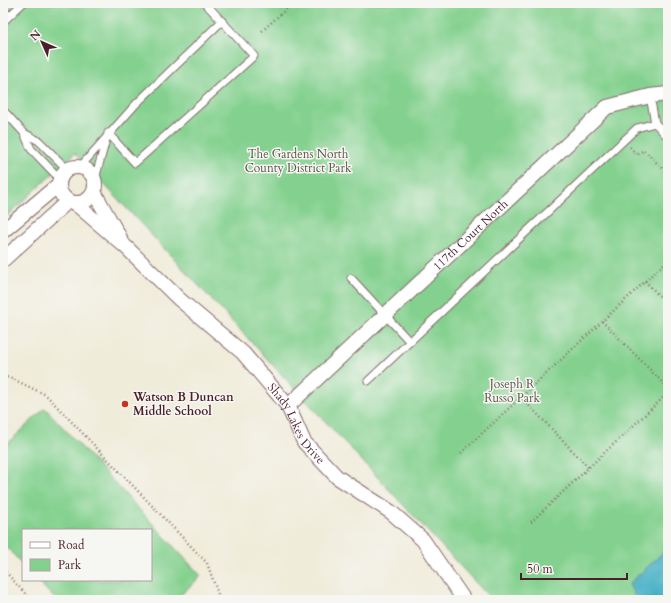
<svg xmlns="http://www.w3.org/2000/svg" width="671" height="603" viewBox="0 0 671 603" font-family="Cardo,serif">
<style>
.green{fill:#84d18f;stroke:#67785d}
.water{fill:#47b0c6;stroke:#486878}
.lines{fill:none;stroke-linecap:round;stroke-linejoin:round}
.lane-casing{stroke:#846768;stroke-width:9}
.street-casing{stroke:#846768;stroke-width:16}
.path{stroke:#846768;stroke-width:2.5;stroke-dasharray:1 3;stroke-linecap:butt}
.lane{stroke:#fff;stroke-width:7}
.street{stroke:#fff;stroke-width:14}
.poi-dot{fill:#c8321e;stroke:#f6f6f2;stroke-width:1.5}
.labels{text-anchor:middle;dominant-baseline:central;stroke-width:3;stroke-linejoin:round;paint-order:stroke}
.park-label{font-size:12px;fill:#5b5449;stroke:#f6f6f2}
.street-label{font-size:12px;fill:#4a1f2b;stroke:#f6f6f2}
.poi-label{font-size:12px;font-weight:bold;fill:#4a1f2b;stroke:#f6f6f2;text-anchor:start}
</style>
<rect width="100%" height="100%" fill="#f6f6f2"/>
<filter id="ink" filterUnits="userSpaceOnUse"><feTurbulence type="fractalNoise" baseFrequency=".025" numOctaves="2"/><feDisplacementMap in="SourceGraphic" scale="8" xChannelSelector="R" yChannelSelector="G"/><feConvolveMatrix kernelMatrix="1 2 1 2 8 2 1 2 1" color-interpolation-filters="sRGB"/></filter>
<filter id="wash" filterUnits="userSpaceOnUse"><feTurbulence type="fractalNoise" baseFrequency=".012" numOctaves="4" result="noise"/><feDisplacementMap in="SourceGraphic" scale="16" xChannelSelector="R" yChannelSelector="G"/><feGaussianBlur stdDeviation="0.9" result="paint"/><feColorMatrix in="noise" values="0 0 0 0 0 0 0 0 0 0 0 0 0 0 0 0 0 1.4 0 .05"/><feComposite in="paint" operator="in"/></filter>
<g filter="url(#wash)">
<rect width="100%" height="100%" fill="#f0ecda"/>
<path class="green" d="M 3,3 L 668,3 L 668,600 L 492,600 L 75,153 L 3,220 Z
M 45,408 L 201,576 L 175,600 L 56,600 L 37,580 L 151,580 L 151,530 L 23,530 L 23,565 L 3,543 L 3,448 Z"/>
<path class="water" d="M 668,548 L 668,600 L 637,600 L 629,584 Z"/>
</g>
<g filter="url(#ink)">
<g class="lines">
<defs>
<path id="lane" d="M 3,22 L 23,3
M 650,96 L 655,123 L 668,137
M 3,110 L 24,133 L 39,141 L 67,169
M 24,133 L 31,149 L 60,179
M 108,133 L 135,163 L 254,56 L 205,3
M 80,167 L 136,104 L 222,21
M 95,179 L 107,136
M 351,278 L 410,342
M 368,381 L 637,128 L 655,123"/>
<g id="street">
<circle cx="77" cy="185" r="18"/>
<path d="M 94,192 L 120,238"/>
<path id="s1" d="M 76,204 L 126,247 L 179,299 L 243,353 L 288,406 L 304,442 L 337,477 L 391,512 L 423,540 L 464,600"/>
<path d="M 3,231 L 58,185"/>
<path d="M 3,260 L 68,201"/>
<path id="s2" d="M 288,406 L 607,107 L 650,96 L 668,94"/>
</g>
</defs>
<use href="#lane" class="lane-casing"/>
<use href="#street" class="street-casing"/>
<path class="path" d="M 262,31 L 293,3
M 630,147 L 637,155 L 644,150 L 668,174
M 645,281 L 668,305
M 602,321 L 668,388
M 3,378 L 9,377 L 46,395 L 207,563 L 220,600
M 521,397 L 589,468
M 461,453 L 668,260
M 531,522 L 668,393
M 3,569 L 31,600"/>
<use href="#lane" class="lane"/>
<use href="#street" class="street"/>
</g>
</g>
<circle class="poi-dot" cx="125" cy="404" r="4"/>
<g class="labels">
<g class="park-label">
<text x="298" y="154">The Gardens North<tspan x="298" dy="14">County District Park</tspan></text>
<text x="512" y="384">Joseph R<tspan x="512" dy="14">Russo Park</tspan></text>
</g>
<g class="street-label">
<text stroke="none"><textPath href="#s2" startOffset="250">117th Court North</textPath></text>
<text stroke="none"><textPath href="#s1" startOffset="313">Shady Lakes Drive</textPath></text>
</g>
<g class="poi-label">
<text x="133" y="397">Watson B Duncan<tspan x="133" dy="14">Middle School</tspan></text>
</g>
</g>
<rect width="671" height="603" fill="none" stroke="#f6f6f2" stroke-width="16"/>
<rect x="22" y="529" width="130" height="52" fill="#f6f6f2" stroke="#b1a0a2"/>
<rect x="30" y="542" width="20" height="6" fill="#ffffff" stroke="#b1a0a2"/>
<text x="58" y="549" font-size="12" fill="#4a1f2b">Road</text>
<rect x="30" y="559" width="20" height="12" fill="#84d18f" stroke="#b1a0a2"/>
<text x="58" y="569" font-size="12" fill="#4a1f2b">Park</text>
<g transform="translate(42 42) rotate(315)" stroke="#f6f6f2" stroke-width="3" paint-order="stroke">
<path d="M0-3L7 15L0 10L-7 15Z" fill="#4a1f2b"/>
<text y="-6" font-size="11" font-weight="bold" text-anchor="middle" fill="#4a1f2b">N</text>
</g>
<path d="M521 573v6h106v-6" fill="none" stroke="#4a1f2b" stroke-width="2"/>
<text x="527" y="573" font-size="12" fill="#4a1f2b" stroke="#f6f6f2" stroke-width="3" paint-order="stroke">50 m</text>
</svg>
